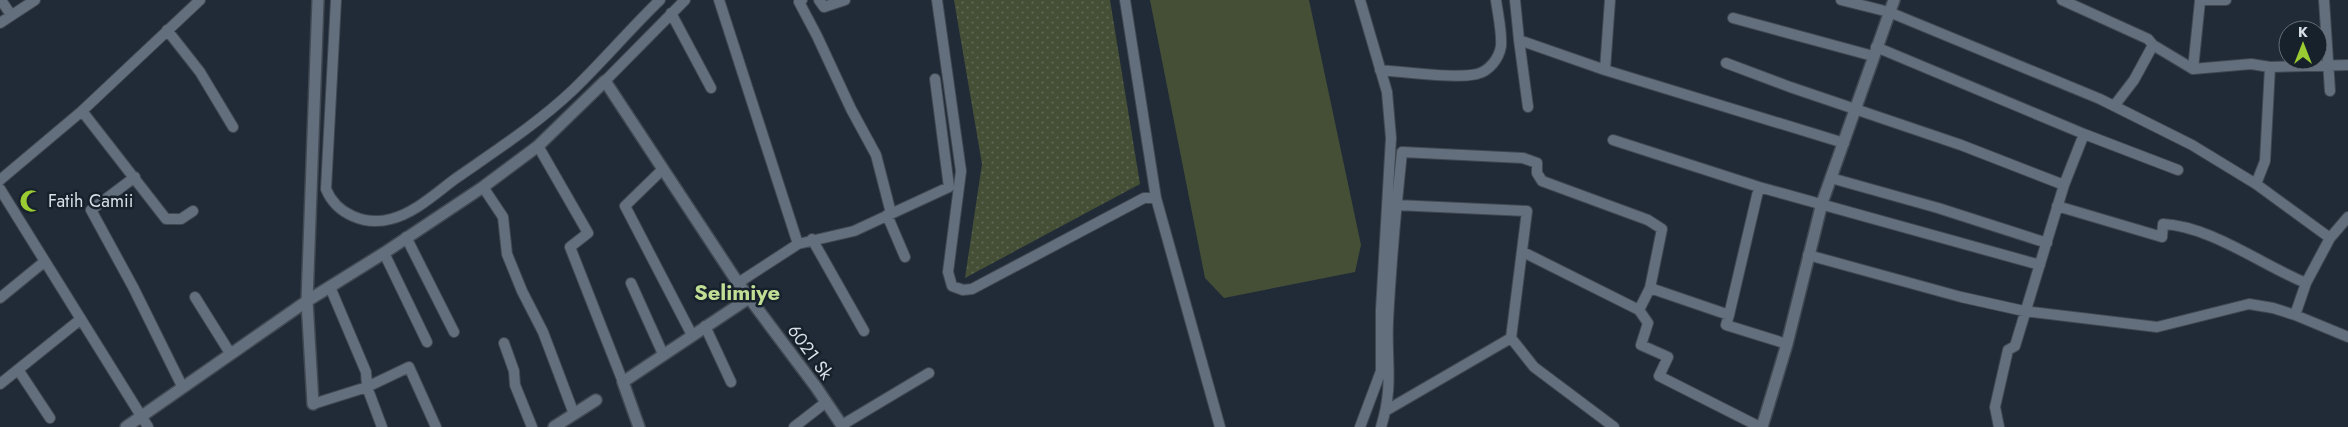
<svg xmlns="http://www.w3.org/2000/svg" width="2348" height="427" viewBox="0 0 2348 427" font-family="Jost,sans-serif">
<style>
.grass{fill:url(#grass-dots)}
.pitch{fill:#454f36}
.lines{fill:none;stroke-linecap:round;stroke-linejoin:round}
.minor-casing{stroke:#404852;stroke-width:12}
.tertiary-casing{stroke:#404852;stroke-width:14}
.minor{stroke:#636f7d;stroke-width:10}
.tertiary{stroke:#636f7d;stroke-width:11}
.labels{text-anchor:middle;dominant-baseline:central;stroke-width:5;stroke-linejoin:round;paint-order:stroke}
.poi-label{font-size:18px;fill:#d9dfe7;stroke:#17212c;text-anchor:start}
.street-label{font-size:18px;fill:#d9dfe7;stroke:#17212c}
.district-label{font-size:22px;font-weight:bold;fill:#c1de95;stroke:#17212c}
</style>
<defs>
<pattern id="grass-dots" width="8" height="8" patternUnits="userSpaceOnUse" patternTransform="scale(1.25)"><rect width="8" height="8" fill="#454f36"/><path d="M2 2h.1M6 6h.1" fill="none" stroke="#5f6853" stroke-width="1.8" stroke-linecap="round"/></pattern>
</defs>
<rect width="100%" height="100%" fill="#202b37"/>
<path class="grass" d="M 954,0 L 1110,0 L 1140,184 L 965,278 L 982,164 Z"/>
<path class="pitch" d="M 1150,0 L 1309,0 L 1361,245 L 1355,272 L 1224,298 L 1205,278 Z"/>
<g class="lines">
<defs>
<path id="minor" d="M 1,0 L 11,15
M 336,0 L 326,189 C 336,214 365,226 391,219 C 415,213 436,193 455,179 C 495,151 537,124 573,90 C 603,61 630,29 660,0
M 719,0 L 798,244
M 802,0 L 799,2 L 817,36 L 851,109 L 876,155 L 891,213
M 819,0 L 824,7 L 845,0
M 937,0 L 961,171 L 948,272 L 952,286 L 963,290 L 972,289 L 1144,198 L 1156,198 L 1220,427
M 1125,0 L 1156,198
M 1515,0 L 1519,40
M 1841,0 L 1889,12 L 2100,99 L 2192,145 L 2256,184 L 2330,238
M 2062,0 L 2148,39 L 2153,45 L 2193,69 L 2251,64 L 2270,67 L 2348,65
M 2200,0 L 2226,0
M 2324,0 L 2330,91
M 671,13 L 711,88
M 1733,18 L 1873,56
M 0,23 L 35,0
M 167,30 L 200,72 L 233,127
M 1876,47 L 2084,134 L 2178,170
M 1726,63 L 1790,87 L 1961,145 L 2064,185
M 2193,69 L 2200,1
M 1380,70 C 1405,72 1454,79 1477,74 C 1489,71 1499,59 1501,46 C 1502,31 1498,15 1496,0
M 1605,70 L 1610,0
M 605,81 L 685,0
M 2114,106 L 2134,80 L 2153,45
M 1528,107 L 1519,40 L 1605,70 L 1844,143
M 82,111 L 166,219 L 181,219 L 193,211
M 1613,140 L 1759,187 L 2040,265
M 538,146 L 588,233 L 570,247 L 623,382
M 663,169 L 625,206 L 692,335
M 135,177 L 91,210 L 133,287 L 182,386
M 1831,178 L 1938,208 L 2047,243
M 0,180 L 82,111 L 200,0
M 2256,184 L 2265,161 L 2270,67
M 483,187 L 503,217 L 507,254 L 522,291 L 543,332 L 574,414
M 0,189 L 148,427
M 1396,205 L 1527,211 L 1511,338 L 1534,367 L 1614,427
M 2057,206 L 2162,237 L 2163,224 C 2210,226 2262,265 2306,283 L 2330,238 L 2348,217
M 887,215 L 905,257
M 406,237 L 454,332
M 812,239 L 864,331
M 1523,252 L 1639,310 L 1648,323 L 1641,345 L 1668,357 L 1659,376 L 1760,427
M 384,253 L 427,342
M 1808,255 L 1961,297 L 2024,311 L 2157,327 L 2249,304 L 2273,308 L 2295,315 L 2348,337
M 631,283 L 663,354
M 738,283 L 798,244 L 854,231 L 949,187 L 935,79
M 330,287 L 366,372 L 367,387 L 382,427
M 195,297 L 230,353
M 0,298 L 44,262
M 1639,310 L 1650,288
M 1729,315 L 1759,187
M 2295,315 L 2306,283
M 705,326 L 731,382
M 504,343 L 514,371 L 515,385 L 532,427
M 19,371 L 50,418
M 0,384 L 81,319
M 313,404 L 367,387 L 409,367 L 436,427
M 1387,410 L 1511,338
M 842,425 L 929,373
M 794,427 L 825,403
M 1360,427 L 1381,371 L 1381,310 L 1391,138 L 1387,92 L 1360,0
M 1381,427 C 1394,385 1386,361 1388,321 C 1391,264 1396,208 1402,152 L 1523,158 L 1537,163 L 1537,173 L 1542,181 L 1648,220 L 1662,229 L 1650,288 L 1729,315 L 1726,325 L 1787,344
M 1999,427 L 1995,407 L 2008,350 L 2015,346 L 2064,185 L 2084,134"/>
<path id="tertiary" d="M 313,404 L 307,301 L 318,0
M 126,427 L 307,301 L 384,253 L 483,187 L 538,146 L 605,81 L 738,283 L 816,387 L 843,427
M 554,427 L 596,400
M 639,427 L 623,382 L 749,298
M 1762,427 L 1787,344 L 1822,203 L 1894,0"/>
</defs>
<use href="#minor" class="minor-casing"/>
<use href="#tertiary" class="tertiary-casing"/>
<use href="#minor" class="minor"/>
<use href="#tertiary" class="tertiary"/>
</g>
<defs>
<symbol id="mosque-bare" viewBox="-9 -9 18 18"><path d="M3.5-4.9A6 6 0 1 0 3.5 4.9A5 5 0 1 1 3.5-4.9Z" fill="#9bcb32" stroke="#17212c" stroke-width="2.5" paint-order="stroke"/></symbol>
</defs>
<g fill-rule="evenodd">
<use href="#mosque-bare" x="15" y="185" width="32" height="32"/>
</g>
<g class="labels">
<g class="poi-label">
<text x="48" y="201">Fatih Camii</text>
</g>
<g class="street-label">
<text transform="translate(810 352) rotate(54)">6021 Sk</text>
</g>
<g class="district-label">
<text x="737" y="292">Selimiye</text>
</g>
</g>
<g transform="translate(2303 45)"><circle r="24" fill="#17212c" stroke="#656d77"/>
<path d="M0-4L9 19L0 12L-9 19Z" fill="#9bcb32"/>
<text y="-8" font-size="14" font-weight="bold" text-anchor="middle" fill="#d9dfe7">K</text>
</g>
</svg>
